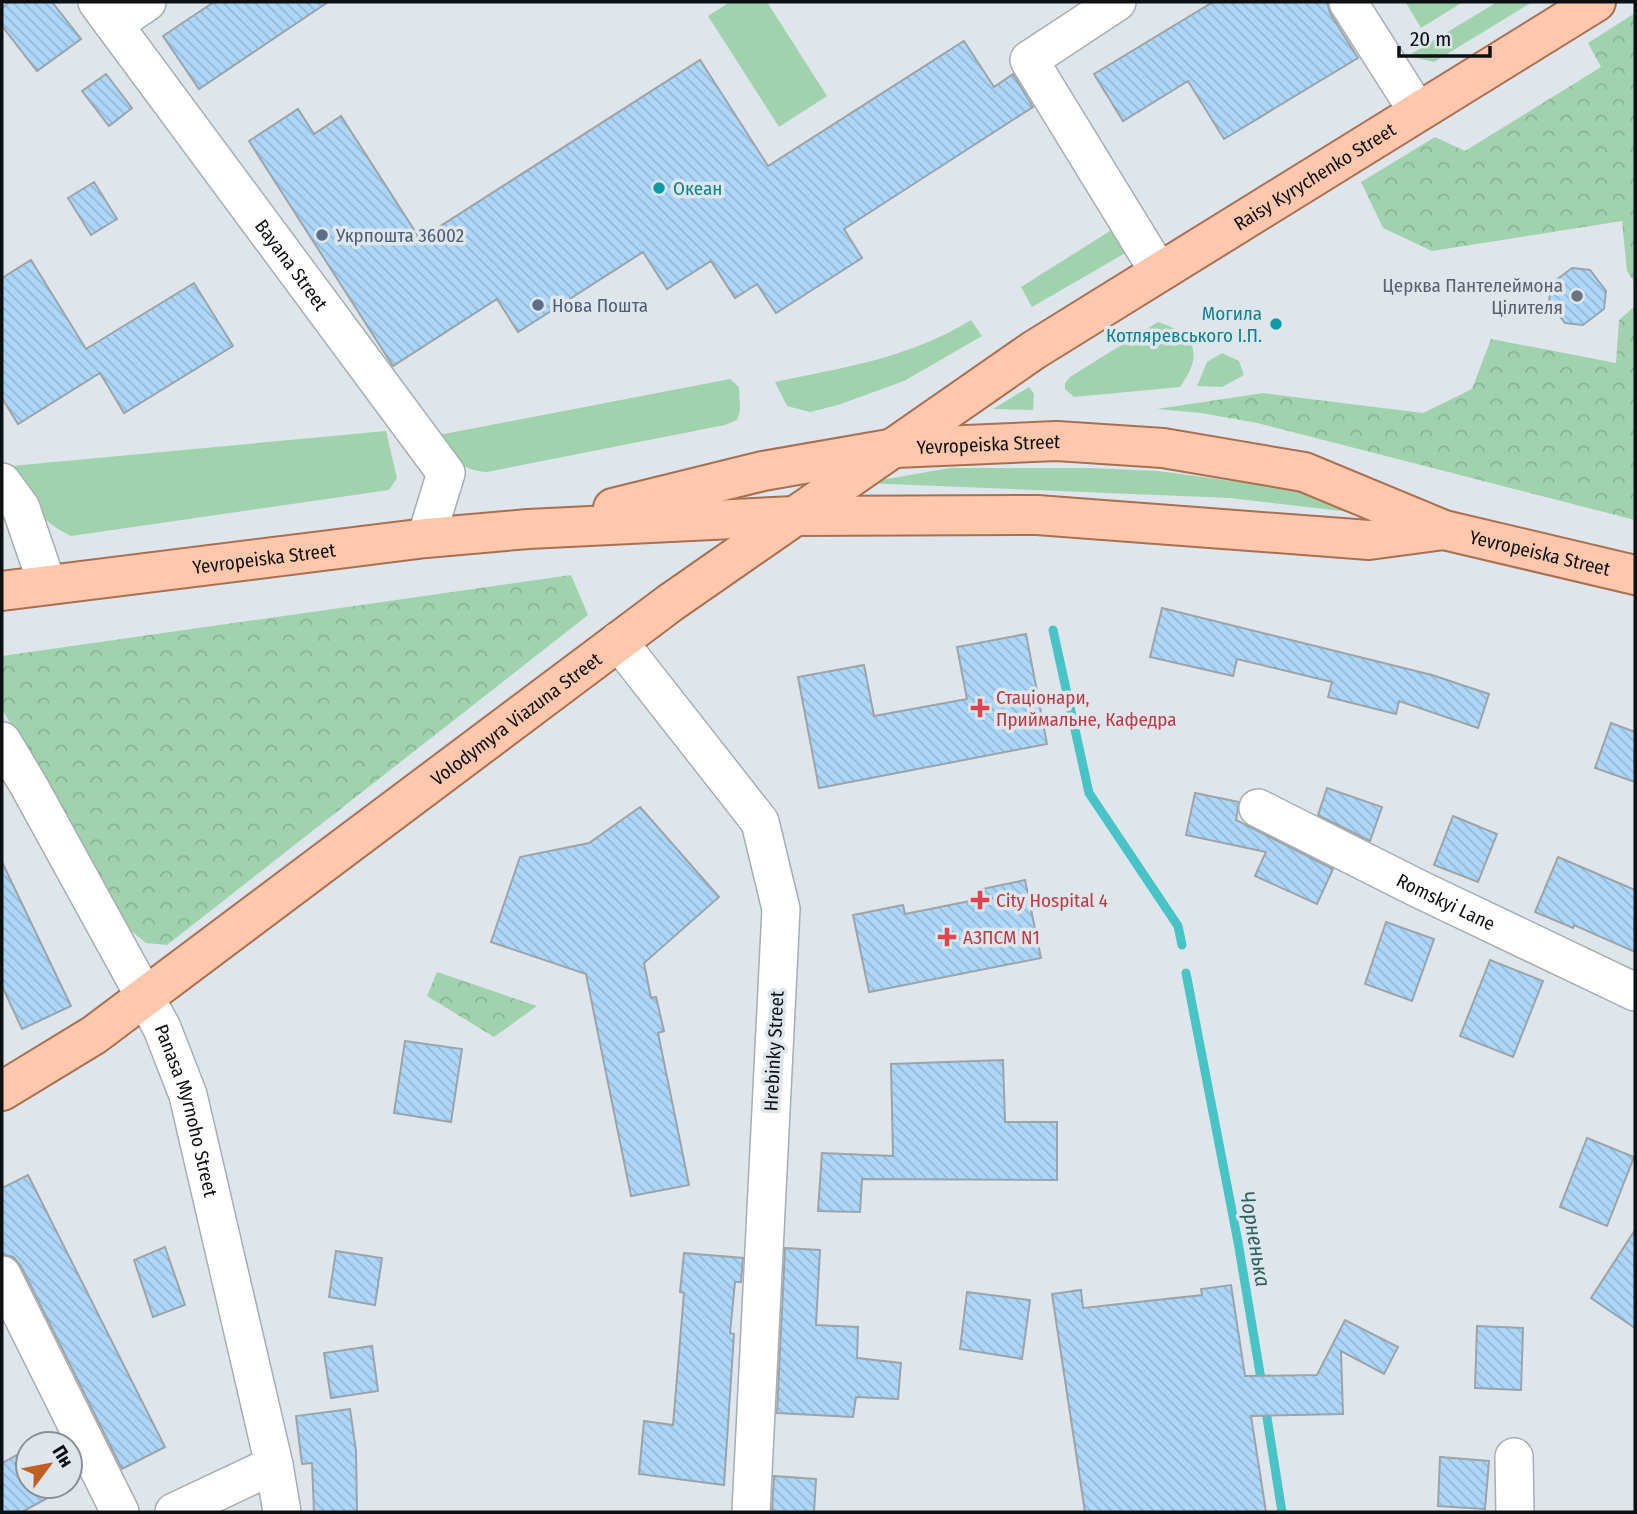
<svg xmlns="http://www.w3.org/2000/svg" width="1637" height="1514" viewBox="0 0 1637 1514" font-family="'Fira Sans Condensed',sans-serif">
<style>
.grass{fill:#a0d3ad}
.forest{fill:url(#forest-crowns)}
.lines{fill:none;stroke-linecap:round;stroke-linejoin:round}
.stream{stroke:#49c4c6;stroke-width:9}
.building{fill:url(#building-back-hatch);stroke:#9ca4a9;stroke-width:2}
.minor-casing{stroke:#a6aeb4;stroke-width:40}
.major-casing{stroke:#aa6f51;stroke-width:42}
.minor{stroke:#fff;stroke-width:37}
.major{stroke:#ffc7ab;stroke-width:38}
.culture-dot{fill:#0f9aa8;stroke:#dee6ec;stroke-width:2.5}
.service-dot{fill:#5c6f8a;stroke:#dee6ec;stroke-width:2.5}
.worship-dot{fill:#6b7280;stroke:#dee6ec;stroke-width:2.5}
.health-dot{fill:#e0444e;stroke:#dee6ec;stroke-width:2.5}
.labels{text-anchor:middle;dominant-baseline:central;stroke-width:7;stroke-linejoin:round;paint-order:stroke}
.street-label{font-size:19px;fill:#0d1012;stroke:#dee6ec}
.culture-label{font-size:19px;fill:#0d838f;stroke:#dee6ec;text-anchor:start}
.service-label{font-size:19px;fill:#4e5e75;stroke:#dee6ec;text-anchor:start}
.worship-label{font-size:19px;fill:#5b616d;stroke:#dee6ec;text-anchor:end}
.health-label{font-size:19px;fill:#be3a42;stroke:#dee6ec;text-anchor:start}
.water-label{font-size:21px;font-style:italic;fill:#2c6060;stroke:#dee6ec}
</style>
<defs>
<pattern id="forest-crowns" width="20" height="18" patternUnits="userSpaceOnUse" patternTransform="scale(1.75)"><rect width="20" height="18" fill="#a0d3ad"/><path d="M2 6a3 3 0 1 1 6 0M12 15a3 3 0 1 1 6 0" fill="none" stroke="#89b494"/></pattern>
<pattern id="building-back-hatch" width="6" height="6" patternUnits="userSpaceOnUse" patternTransform="scale(1.75)"><rect width="6" height="6" fill="#acd7f8"/><path d="M-1 5l2 2M0 0l6 6M5-1l2 2" fill="none" stroke="#93b8d4"/></pattern>
</defs>
<rect width="100%" height="100%" fill="#dee6ec"/>
<path class="grass" d="M 730,2 L 767,2 L 827,96 L 779,127 L 708,16 Z
M 1409,2 L 1463,2 L 1421,28 L 1406,3 Z
M 1497,2 L 1532,2 L 1434,62 L 1408,56 Z
M 1113,229 L 1127,252 L 1032,307 L 1021,287 Z
M 971,320 L 982,336 L 904,381 L 838,405 L 810,412 L 787,406 L 775,382 C 845,367 910,358 971,320 Z
M 1158,322 C 1196,334 1204,354 1180,387 L 1074,397 L 1065,389 L 1065,383 L 1070,377 Z
M 1222,353 L 1239,361 L 1244,375 L 1222,387 L 1197,386 L 1207,362 Z
M 730,379 L 739,387 L 740,410 L 737,420 L 725,425 L 487,472 C 458,470 454,457 439,435 Z
M 1029,387 L 1034,394 L 1033,410 L 993,409 Z
M 386,431 L 397,478 L 389,490 L 71,536 C 37,520 29,498 11,466 Z
M 950,468 L 1090,468 L 1158,471 L 1300,490 L 1384,516 L 1230,498 L 864,483 Z"/>
<path class="forest" d="M 1635,13 L 1635,283 L 1627,271 L 1622,221 L 1432,251 L 1383,228 L 1361,182 L 1435,137 L 1465,151 L 1601,67 L 1588,43 Z
M 1635,306 L 1635,520 L 1257,423 L 1201,413 L 1157,409 L 1263,393 L 1423,413 L 1472,389 L 1491,339 L 1616,363 L 1619,320 Z
M 571,575 L 588,615 L 167,945 L 146,943 L 130,930 L 2,709 L 2,656 Z
M 437,972 L 537,1006 L 494,1037 L 427,996 Z"/>
<g class="lines">
<path class="stream" d="M 1053,630 L 1089,793 L 1178,926 L 1182,945
M 1186,973 L 1238,1242 L 1262,1385
M 1265,1405 L 1282,1512"/>
</g>
<path class="building" d="M 9,2 L 52,2 L 81,39 L 37,71 L 2,26 L 2,8 Z
M 214,2 L 328,2 L 199,89 L 163,36 Z
M 1213,2 L 1327,2 L 1330,13 L 1358,58 L 1224,139 L 1188,81 L 1123,121 L 1094,74 Z
M 964,41 L 994,87 L 1013,74 L 1033,107 L 844,229 L 862,258 L 776,313 L 757,284 L 735,298 L 711,261 L 667,289 L 643,252 L 518,332 L 497,299 L 393,366 L 249,141 L 298,109 L 314,134 L 341,116 L 420,239 L 700,60 L 768,166 Z
M 106,74 L 132,108 L 109,126 L 82,91 Z
M 94,182 L 117,219 L 91,235 L 68,198 Z
M 31,260 L 86,349 L 194,283 L 233,346 L 124,413 L 100,373 L 18,424 L 2,398 L 2,278 Z
M 1572,268 L 1590,270 L 1606,291 L 1604,309 L 1583,325 L 1565,323 L 1549,302 L 1551,284 Z
M 1162,608 L 1432,675 L 1489,694 L 1478,728 L 1399,701 L 1396,714 L 1328,697 L 1332,682 L 1237,659 L 1233,676 L 1150,657 Z
M 1026,634 L 1047,744 L 819,788 L 798,677 L 864,665 L 874,716 L 967,699 L 957,647 Z
M 1611,723 L 1635,732 L 1635,782 L 1595,768 Z
M 1327,788 L 1382,807 L 1370,841 L 1318,815 Z
M 1195,793 L 1239,802 L 1236,820 L 1333,869 L 1317,904 L 1255,876 L 1266,852 L 1186,835 Z
M 640,807 L 719,897 L 644,963 L 651,998 L 656,997 L 664,1031 L 658,1033 L 689,1185 L 631,1196 L 586,974 L 491,942 L 520,857 L 589,843 Z
M 1453,816 L 1497,834 L 1478,882 L 1434,865 Z
M 1558,857 L 1635,890 L 1635,952 L 1574,925 L 1573,928 L 1535,912 Z
M 2,862 L 71,1006 L 22,1029 L 2,986 Z
M 1025,880 L 1041,958 L 869,992 L 853,915 L 903,905 L 905,914 L 980,899 L 978,890 Z
M 1386,922 L 1434,939 L 1412,1001 L 1365,984 Z
M 1490,960 L 1543,981 L 1513,1057 L 1460,1036 Z
M 405,1041 L 462,1049 L 451,1122 L 394,1113 Z
M 1003,1060 L 1005,1122 L 1057,1122 L 1057,1180 L 862,1179 L 860,1212 L 818,1211 L 822,1153 L 893,1156 L 891,1064 Z
M 1587,1138 L 1634,1157 L 1607,1226 L 1560,1207 Z
M 28,1175 L 165,1447 L 122,1469 L 21,1266 L 13,1257 L 2,1254 L 2,1188 Z
M 1635,1230 L 1635,1328 L 1591,1298 Z
M 165,1247 L 185,1305 L 153,1317 L 134,1260 Z
M 785,1248 L 820,1250 L 816,1325 L 858,1327 L 857,1358 L 901,1363 L 898,1399 L 856,1397 L 853,1417 L 777,1413 Z
M 336,1251 L 382,1258 L 375,1305 L 329,1297 Z
M 684,1253 L 743,1258 L 741,1282 L 735,1282 L 730,1333 L 734,1334 L 724,1485 L 639,1474 L 644,1421 L 673,1425 L 684,1293 L 680,1292 Z
M 1231,1285 L 1245,1376 L 1317,1375 L 1345,1320 L 1398,1347 L 1384,1374 L 1341,1351 L 1343,1414 L 1251,1416 L 1266,1512 L 1085,1512 L 1052,1294 L 1081,1290 L 1083,1308 L 1202,1295 L 1201,1289 Z
M 967,1292 L 1030,1300 L 1022,1359 L 960,1349 Z
M 1477,1326 L 1523,1328 L 1521,1390 L 1475,1388 Z
M 372,1346 L 378,1391 L 331,1398 L 324,1353 Z
M 350,1409 L 356,1451 L 357,1512 L 314,1512 L 312,1463 L 302,1464 L 296,1416 Z
M 28,1449 L 28,1486 L 68,1487 L 22,1512 L 2,1512 L 2,1463 Z
M 1440,1457 L 1489,1461 L 1485,1509 L 1438,1506 Z
M 774,1476 L 816,1479 L 814,1512 L 772,1512 Z"/>
<g class="lines">
<defs>
<g id="minor">
<path id="s1" d="M 97,2 L 446,473 L 426,538"/>
<path d="M 1117,2 L 1029,60 L 1159,272"/>
<path d="M 1348,2 L 1418,112"/>
<path d="M 114,24 L 147,2"/>
<path d="M 2,482 L 21,508 L 47,584"/>
<path d="M 618,641 L 760,822 L 781,909 L 751,1512"/>
<path id="s2" d="M 2,741 L 29,786 L 162,1028 L 188,1095 L 274,1465 L 282,1512"/>
<path id="s3" d="M 1258,808 L 1419,889 L 1635,992"/>
<path d="M 2,1275 L 120,1512"/>
<path d="M 1514,1457 L 1515,1512"/>
<path d="M 174,1512 L 274,1465"/>
</g>
<g id="major">
<path id="s4" d="M 613,508 L 763,471 L 895,448 L 1057,441 L 1163,448 L 1304,472 L 1444,530 L 1635,575"/>
<path id="s5" d="M 2,591 L 426,538 L 528,529 L 794,516 L 1037,515 L 1369,540 L 1444,530"/>
<path id="s6" d="M 2,1091 L 94,1035 L 670,603 L 1034,350 L 1596,2"/>
</g>
</defs>
<use href="#minor" class="minor-casing"/>
<use href="#major" class="major-casing"/>
<use href="#minor" class="minor"/>
<use href="#major" class="major"/>
</g>
<g class="culture-dot">
<circle cx="659" cy="188" r="7"/>
<circle cx="1276" cy="324" r="7"/>
</g>
<g class="service-dot">
<circle cx="322" cy="235" r="7"/>
<circle cx="538" cy="305" r="7"/>
</g>
<circle class="worship-dot" cx="1577" cy="296" r="7"/>
<g class="health-dot">
<path d="M976.5 697.5h7v7h7v7h-7v7h-7v-7h-7v-7h7z"/>
<path d="M976.5 889.5h7v7h7v7h-7v7h-7v-7h-7v-7h7z"/>
<path d="M943.5 926.5h7v7h7v7h-7v7h-7v-7h-7v-7h7z"/>
</g>
<g class="labels">
<g class="street-label">
<text stroke="none"><textPath href="#s6" startOffset="1601">Raisy Kyrychenko Street</textPath></text>
<text stroke="none"><textPath href="#s1" startOffset="327">Bayana Street</textPath></text>
<text stroke="none"><textPath href="#s4" startOffset="382">Yevropeiska Street</textPath></text>
<text stroke="none"><textPath href="#s4" startOffset="950">Yevropeiska Street</textPath></text>
<text stroke="none"><textPath href="#s5" startOffset="264">Yevropeiska Street</textPath></text>
<text stroke="none"><textPath href="#s6" startOffset="635">Volodymyra Viazuna Street</textPath></text>
<text stroke="none"><textPath href="#s3" startOffset="210">Romskyi Lane</textPath></text>
<text transform="translate(774 1051) rotate(-87)">Hrebinky Street</text>
<text stroke="none"><textPath href="#s2" startOffset="415">Panasa Myrnoho Street</textPath></text>
</g>
<g class="culture-label">
<text x="673" y="188">Океан</text>
<text x="1262" y="313" text-anchor="end">Могила<tspan x="1262" dy="22">Котляревського І.П.</tspan></text>
</g>
<g class="service-label">
<text x="336" y="235">Укрпошта 36002</text>
<text x="552" y="305">Нова Пошта</text>
</g>
<g class="worship-label">
<text x="1563" y="285">Церква Пантелеймона<tspan x="1563" dy="22">Цілителя</tspan></text>
</g>
<g class="health-label">
<text x="996" y="697">Стаціонари,<tspan x="996" dy="22">Приймальне, Кафедра</tspan></text>
<text x="996" y="900">City Hospital 4</text>
<text x="963" y="937">АЗПСМ N1</text>
</g>
<g class="water-label">
<text transform="translate(1255 1239) rotate(80)">Чорненька</text>
</g>
</g>
<rect width="1637" height="1514" fill="none" stroke="#0d1012" stroke-width="7"/>
<g transform="translate(49 1465) rotate(58)"><circle r="33" fill="#dee6ec" stroke="#8a9095" stroke-width="2"/>
<path d="M0-5L12 26L0 18L-12 26Z" fill="#c15f23"/>
<text y="-10" font-size="19" font-weight="bold" text-anchor="middle" fill="#0d1012">Пн</text>
</g>
<path d="M1399 46v10h91v-10" fill="none" stroke="#0d1012" stroke-width="3.5"/>
<text x="1410" y="46" font-size="21" fill="#0d1012" stroke="#dee6ec" stroke-width="5" paint-order="stroke">20 m</text>
</svg>
